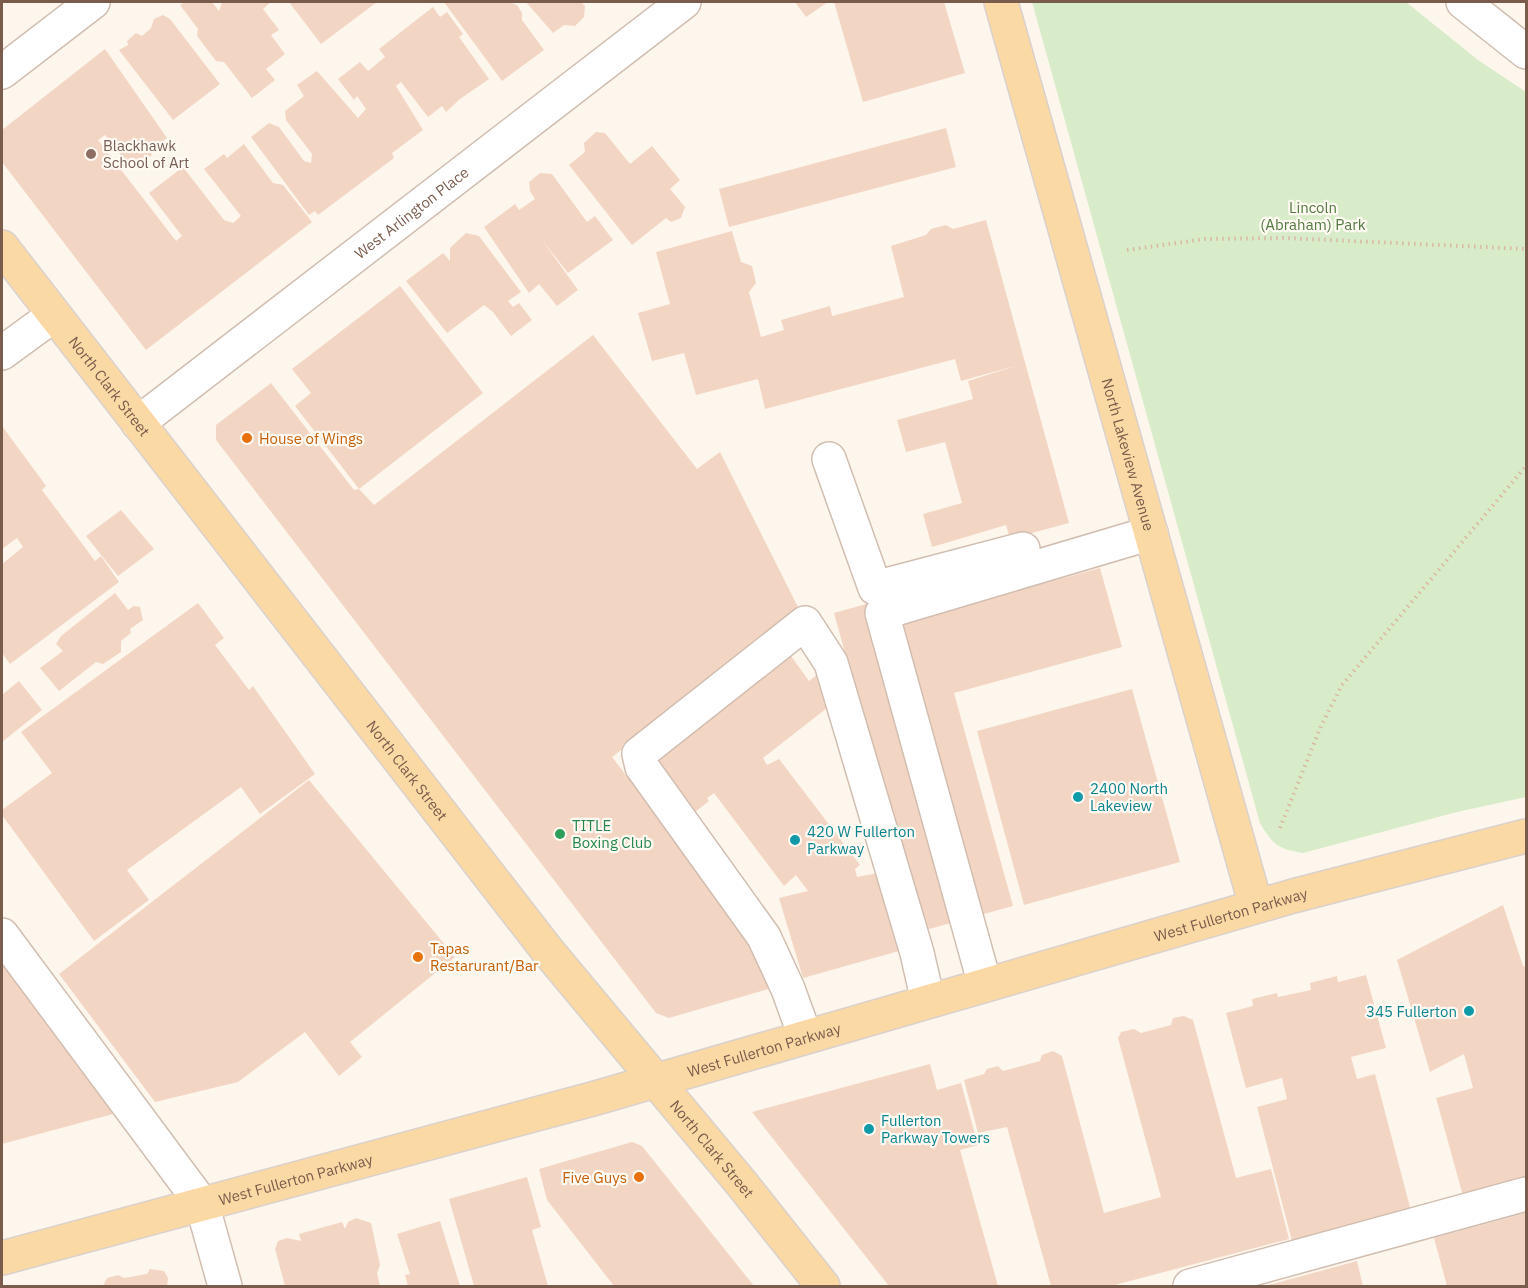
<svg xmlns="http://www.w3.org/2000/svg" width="1528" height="1288" viewBox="0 0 1528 1288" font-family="'IBM Plex Sans',sans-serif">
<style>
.green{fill:#d8ecc9}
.building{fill:#f3d5c3}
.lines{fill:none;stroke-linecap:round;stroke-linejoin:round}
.minor-casing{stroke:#d1beb0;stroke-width:36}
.major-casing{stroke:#dad1cd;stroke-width:36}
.path{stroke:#d9b8a5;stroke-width:4;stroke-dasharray:1.5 4.5;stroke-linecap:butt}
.minor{stroke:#fff;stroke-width:33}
.major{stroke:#fbd9a5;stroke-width:33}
.education-dot{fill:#8d6e63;stroke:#fffaf3;stroke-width:2}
.food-dot{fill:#e8710a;stroke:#fffaf3;stroke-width:2}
.culture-dot{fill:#0f9aa8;stroke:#fffaf3;stroke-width:2}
.leisure-dot{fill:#2e9e5b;stroke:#fffaf3;stroke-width:2}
.labels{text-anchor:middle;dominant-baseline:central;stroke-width:4.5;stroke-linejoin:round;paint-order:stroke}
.education-label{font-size:15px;fill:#785e54;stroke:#fffaf3;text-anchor:start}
.park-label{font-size:15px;fill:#537a41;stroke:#fffaf3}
.street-label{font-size:15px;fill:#7a5c4d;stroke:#fffaf3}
.food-label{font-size:15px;fill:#c56008;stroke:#fffaf3;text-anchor:start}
.culture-label{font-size:15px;fill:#0d838f;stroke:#fffaf3;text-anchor:start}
.leisure-label{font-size:15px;fill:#27864d;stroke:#fffaf3;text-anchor:start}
</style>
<rect width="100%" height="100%" fill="#fdf6ec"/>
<path class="green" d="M 1032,2 L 1406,2 L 1478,60 L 1526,92 L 1526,797 L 1457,812 L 1303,853 C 1278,849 1273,845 1260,823 Z"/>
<path class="building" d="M 185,2 L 212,2 L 219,11 L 222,2 L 271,2 L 263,9 L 279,30 L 271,35 L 285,54 L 266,69 L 275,80 L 252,98 L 224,62 L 216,61 L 197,36 L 198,29 L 180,5 Z
M 289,2 L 377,2 L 321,44 Z
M 444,2 L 509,2 L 517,5 L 522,13 L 522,20 L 544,50 L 502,81 Z
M 526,2 L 581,2 L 585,6 L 584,17 L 575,26 L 564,25 L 553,33 Z
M 795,2 L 828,2 L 806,17 Z
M 834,2 L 944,2 L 965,73 L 863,102 Z
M 433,7 L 440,17 L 447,12 L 463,34 L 459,37 L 489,79 L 460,99 L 446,112 L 442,106 L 428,117 L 401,82 L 396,86 L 423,130 L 392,153 L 394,158 L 318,215 L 315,211 L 309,215 L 251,137 L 269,123 L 279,127 L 304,161 L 311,163 L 312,154 L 286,120 L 285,111 L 304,96 L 297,85 L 317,71 L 358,118 L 366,109 L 357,96 L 354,100 L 338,79 L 360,62 L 368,71 L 385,57 L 379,49 Z
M 163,15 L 170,19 L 220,84 L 173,120 L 119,50 L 128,45 L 127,41 L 136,33 L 142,36 L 151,28 L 154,19 Z
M 105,49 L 167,138 L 150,151 L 152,155 L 132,170 L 105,135 L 98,140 L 176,241 L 182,236 L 149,193 L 183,167 L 224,220 L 233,223 L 241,216 L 204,169 L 224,154 L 227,158 L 244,144 L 273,183 L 283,185 L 312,222 L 146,350 L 2,162 L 2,130 Z
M 946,128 L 956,167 L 729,227 L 719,189 Z
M 596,132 L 605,133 L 630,164 L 652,146 L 680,180 L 670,189 L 685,207 L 681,218 L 671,222 L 666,218 L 632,245 L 569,165 L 585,152 L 584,143 Z
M 540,173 L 552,174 L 587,222 L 595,216 L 613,240 L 568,273 L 542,240 L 578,290 L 557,306 L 539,284 L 529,293 L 484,227 L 515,204 L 519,210 L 535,199 L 530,191 L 529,182 Z
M 986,220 L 1069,523 L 1010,539 L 1006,525 L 932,547 L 923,514 L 962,503 L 945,442 L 906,452 L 897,420 L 973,399 L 968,381 L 1019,365 L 961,381 L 955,359 L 765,409 L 758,379 L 696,395 L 684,353 L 652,361 L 638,313 L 670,304 L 656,252 L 732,231 L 741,262 L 752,266 L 756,283 L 749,292 L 761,337 L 784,330 L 781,320 L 830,306 L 832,316 L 904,297 L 891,246 L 926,235 L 931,229 L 946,225 L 953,229 Z
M 466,233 L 479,236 L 521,292 L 508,301 L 513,307 L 519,303 L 532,320 L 511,336 L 493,312 L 484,305 L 447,333 L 406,281 L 443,253 L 450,261 L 450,248 Z
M 400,286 L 483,393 L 359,489 L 295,406 L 311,393 L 292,369 Z
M 593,335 L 697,469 L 720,452 L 800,611 L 612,757 L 764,955 L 775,987 L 669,1018 L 656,1013 L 216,440 L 216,425 L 271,383 L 354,490 L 359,489 L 374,505 Z
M 2,426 L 44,483 L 46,486 L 42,490 L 95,561 L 101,556 L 119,582 L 10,664 L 2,653 L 2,564 L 23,547 L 17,538 L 2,549 Z
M 121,510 L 154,549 L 118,576 L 86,536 Z
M 1100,568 L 1122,647 L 954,693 L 1013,906 L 922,931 L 834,613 L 931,586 L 938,613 Z
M 115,593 L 128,610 L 134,606 L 140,607 L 143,620 L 130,629 L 131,633 L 121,641 L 121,652 L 103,664 L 96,662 L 59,691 L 40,668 L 63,651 L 56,644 L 61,636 Z
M 198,603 L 224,638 L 215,645 L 249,690 L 253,686 L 315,774 L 260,814 L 241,787 L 127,870 L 149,900 L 94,941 L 2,815 L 2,810 L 52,773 L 21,732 Z
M 791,656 L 809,681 L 824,669 L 836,701 L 763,758 L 767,765 L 779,759 L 860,865 L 855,869 L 857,877 L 878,873 L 906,949 L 803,978 L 779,898 L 808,891 L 796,875 L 784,886 L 714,793 L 707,798 L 709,801 L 690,816 L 657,759 Z
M 19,681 L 42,710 L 2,742 L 2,695 Z
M 1132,689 L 1180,862 L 1024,905 L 977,731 Z
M 309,780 L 455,957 L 350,1042 L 362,1057 L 339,1076 L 305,1032 L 238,1082 L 155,1102 L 59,974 Z
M 1503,905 L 1523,966 L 1526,967 L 1526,1179 L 1463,1196 L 1436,1098 L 1473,1088 L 1464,1054 L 1430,1072 L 1397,960 Z
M 2,961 L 109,1100 L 113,1114 L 2,1144 Z
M 1366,975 L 1386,1048 L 1351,1057 L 1357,1079 L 1375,1074 L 1411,1211 L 1292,1241 L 1257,1107 L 1287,1099 L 1282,1078 L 1246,1088 L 1226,1013 L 1253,1006 L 1252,999 L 1277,993 L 1278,997 L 1311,990 L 1310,983 L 1337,976 L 1338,982 Z
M 1184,1016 L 1193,1020 L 1236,1178 L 1271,1169 L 1289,1239 L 1111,1286 L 1051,1286 L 1007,1127 L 978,1133 L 964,1080 L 984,1074 L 987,1069 L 998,1066 L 1003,1071 L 1040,1061 L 1042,1055 L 1053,1051 L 1062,1056 L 1104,1213 L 1161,1197 L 1118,1038 L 1121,1032 L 1134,1029 L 1141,1033 L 1171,1025 L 1173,1018 Z
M 930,1064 L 937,1090 L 961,1083 L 978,1145 L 960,1150 L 998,1286 L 889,1286 L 752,1112 Z
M 632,1142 L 642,1146 L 754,1286 L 614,1286 L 547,1200 L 539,1169 Z
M 527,1177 L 541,1227 L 532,1230 L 548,1286 L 474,1286 L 449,1199 Z
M 1526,1213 L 1526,1286 L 1447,1286 L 1434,1238 Z
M 356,1218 L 371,1223 L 380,1265 L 377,1273 L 380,1286 L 285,1286 L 275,1249 L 278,1241 L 287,1238 L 301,1241 L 299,1234 L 342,1222 L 345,1229 L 348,1222 Z
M 440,1221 L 460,1286 L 408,1286 L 405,1275 L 410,1274 L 397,1234 Z
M 1357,1261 L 1363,1286 L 1265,1286 Z
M 150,1269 L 164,1271 L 168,1278 L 167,1286 L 103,1286 L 107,1278 L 118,1275 L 124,1278 L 147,1274 Z"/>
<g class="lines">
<defs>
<g id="minor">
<path d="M 1463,2 L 1526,52"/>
<path d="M 2,72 L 93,2"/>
<path d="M 2,353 L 54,315"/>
<path id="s1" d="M 138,423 L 684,2"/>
<path d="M 829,459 L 875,588 L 1023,549"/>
<path d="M 2,935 L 202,1204 L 225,1286"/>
<path d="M 985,985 L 882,613 L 1151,533"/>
<path d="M 805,1036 L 788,989 L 764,937 L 642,767 L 639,754 L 805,623 L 831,663 L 917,953 L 928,1001"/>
<path d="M 1190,1286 L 1526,1194"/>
</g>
<g id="major">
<path id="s2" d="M 1001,2 L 1256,906"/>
<path id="s3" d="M 2,247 L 547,950 L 742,1184 L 823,1286"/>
<path id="s4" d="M 2,1258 L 596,1098 L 1293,896 L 1526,836"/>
</g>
</defs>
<use href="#minor" class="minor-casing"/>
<use href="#major" class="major-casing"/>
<path class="path" d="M 1127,250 L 1205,239 L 1286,238 L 1526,249
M 1280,828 L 1321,726 L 1342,685 L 1526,466"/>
<use href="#minor" class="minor"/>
<use href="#major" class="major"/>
</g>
<circle class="education-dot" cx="91" cy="154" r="6"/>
<g class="food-dot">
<circle cx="247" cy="438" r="6"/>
<circle cx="418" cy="957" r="6"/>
<circle cx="639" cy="1177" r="6"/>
</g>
<g class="culture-dot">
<circle cx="1078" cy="797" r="6"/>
<circle cx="795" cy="840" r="6"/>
<circle cx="1469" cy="1011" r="6"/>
<circle cx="869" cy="1129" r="6"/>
</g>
<circle class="leisure-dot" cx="560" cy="834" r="6"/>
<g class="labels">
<g class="education-label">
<text x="103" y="145">Blackhawk<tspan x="103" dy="17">School of Art</tspan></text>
</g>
<g class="park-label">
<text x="1313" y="207">Lincoln<tspan x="1313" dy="17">(Abraham) Park</tspan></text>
</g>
<g class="street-label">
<text stroke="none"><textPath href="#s1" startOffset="345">West Arlington Place</textPath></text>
<text stroke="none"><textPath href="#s3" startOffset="176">North Clark Street</textPath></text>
<text stroke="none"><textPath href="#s2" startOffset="470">North Lakeview Avenue</textPath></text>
<text stroke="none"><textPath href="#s3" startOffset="662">North Clark Street</textPath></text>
<text stroke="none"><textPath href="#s4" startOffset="1276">West Fullerton Parkway</textPath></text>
<text stroke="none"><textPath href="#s4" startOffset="790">West Fullerton Parkway</textPath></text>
<text stroke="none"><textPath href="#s3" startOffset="1148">North Clark Street</textPath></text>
<text stroke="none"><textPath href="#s4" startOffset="304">West Fullerton Parkway</textPath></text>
</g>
<g class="food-label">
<text x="259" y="438">House of Wings</text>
<text x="430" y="948">Tapas<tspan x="430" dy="17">Restarurant/Bar</tspan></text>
<text x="627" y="1177" text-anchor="end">Five Guys</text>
</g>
<g class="culture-label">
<text x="1090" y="788">2400 North<tspan x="1090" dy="17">Lakeview</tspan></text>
<text x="807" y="831">420 W Fullerton<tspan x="807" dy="17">Parkway</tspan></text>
<text x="1457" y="1011" text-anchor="end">345 Fullerton</text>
<text x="881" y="1120">Fullerton<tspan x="881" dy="17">Parkway Towers</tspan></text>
</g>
<g class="leisure-label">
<text x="572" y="825">TITLE<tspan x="572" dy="17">Boxing Club</tspan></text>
</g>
</g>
<rect width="1528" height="1288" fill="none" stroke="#7a5c4d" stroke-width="6"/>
</svg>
